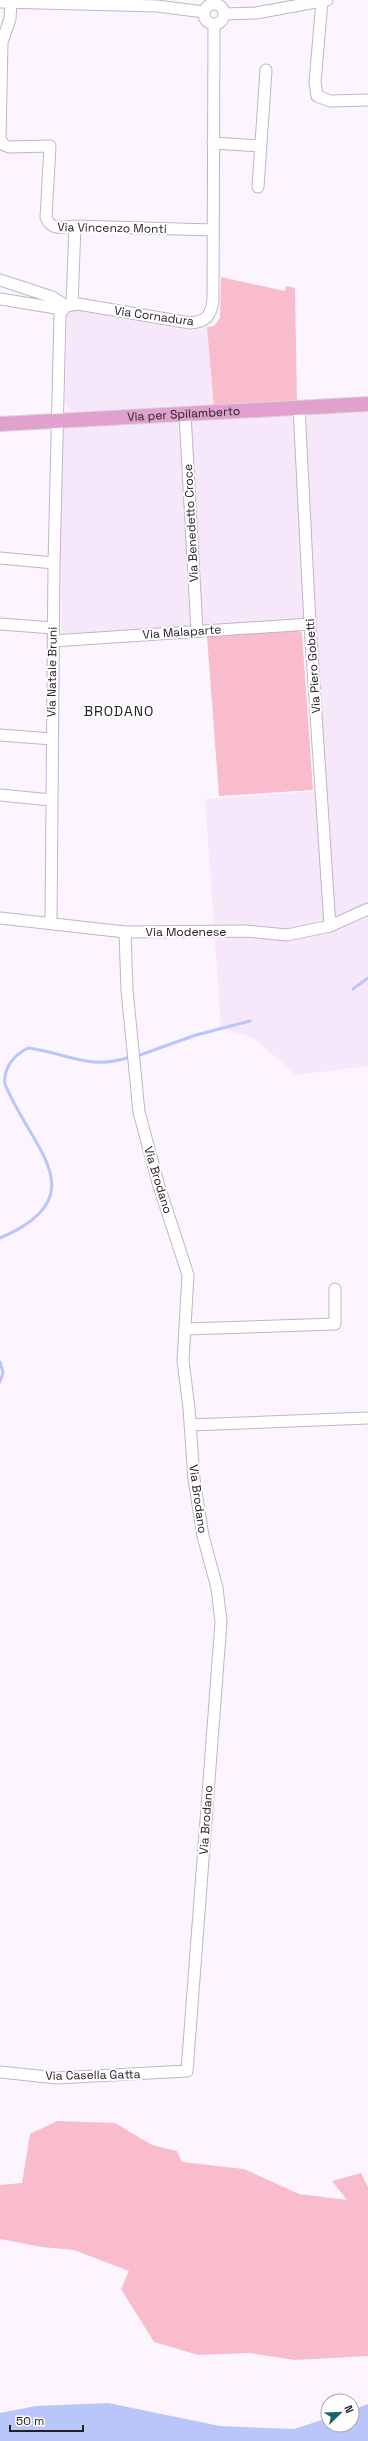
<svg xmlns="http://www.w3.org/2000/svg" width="368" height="2441" viewBox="0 0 368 2441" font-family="'Space Grotesk',sans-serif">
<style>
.built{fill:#f6e8fa}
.green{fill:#f8bccc}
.water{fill:#b9c6fa}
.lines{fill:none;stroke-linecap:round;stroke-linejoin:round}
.stream{stroke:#b9c6fa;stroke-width:3}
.minor-casing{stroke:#beb6c1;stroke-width:13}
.major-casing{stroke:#d7d7d8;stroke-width:16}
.minor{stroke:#fff;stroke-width:11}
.major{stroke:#e2a0cf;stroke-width:14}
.labels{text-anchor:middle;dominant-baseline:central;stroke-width:4;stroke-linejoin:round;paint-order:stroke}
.street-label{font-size:12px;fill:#232024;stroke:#fff}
.quarter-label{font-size:14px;letter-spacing:1px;fill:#232024;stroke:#fff}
</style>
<rect width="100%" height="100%" fill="#fcf4ff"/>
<path class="built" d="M 74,309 L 191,331 L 207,327 L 214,407 L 72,414 L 65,403 L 67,315 Z
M 368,400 L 368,1066 L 296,1075 L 253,1038 L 221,1028 L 205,799 L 315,791 L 304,628 L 62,645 L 58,421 Z"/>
<path class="green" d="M 221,277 L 285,291 L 286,286 L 295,288 L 297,402 L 214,407 L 207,327 L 214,326 L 220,318 Z
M 299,630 L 302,633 L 313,790 L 219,796 L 207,636 Z
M 57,2121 L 115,2123 L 152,2145 L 177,2151 L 182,2162 L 244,2169 L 299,2194 L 347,2200 L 332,2181 L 361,2173 L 368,2187 L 368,2356 L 295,2360 L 249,2353 L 198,2355 L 154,2342 L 121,2289 L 129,2271 L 74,2250 L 42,2247 L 0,2239 L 0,2185 L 22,2183 L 30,2134 Z"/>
<path class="water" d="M 108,2403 L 220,2426 L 294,2429 L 328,2418 L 328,2425 L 352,2425 L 352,2410 L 368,2404 L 368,2441 L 0,2441 L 0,2413 L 36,2406 Z"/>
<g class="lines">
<path class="stream" d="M 353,989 L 368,978
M 140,1055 L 196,1035 L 250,1021
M 0,1238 C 99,1196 30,1147 5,1084 C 3,1068 14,1055 28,1048 C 68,1053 89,1071 130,1057
M 0,1362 L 3,1373 L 0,1382"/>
<defs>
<path id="minor" d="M 322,1 L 315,82 L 317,96 L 330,101 L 368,100
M 0,2 L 157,6 L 204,12
M204 14a10 10 0 1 1 20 0a10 10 0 1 1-20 0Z
M 224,14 L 256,13 L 327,0
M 0,138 L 2,42 L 10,19 L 11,2
M 0,139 L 4,145 L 9,147 L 50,146 L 46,217 C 51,231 62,227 75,226 L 213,230
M 213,143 L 260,146
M 258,187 L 266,70
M 0,280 L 52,297 L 66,306
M 0,299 L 62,309
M 72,304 L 75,226
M 299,407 L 310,624 L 330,926
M 185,414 L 197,631
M 0,558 L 54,563
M 0,624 L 53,628
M 53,641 L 310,624
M 0,735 L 52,739
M 0,795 L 51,800
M 0,918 L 125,932 L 246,931 L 287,935 L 330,926 L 368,909
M 51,923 L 54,563 L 60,314 L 66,306 L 78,304 L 190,323 C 206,322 211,316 213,300 L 214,24
M 185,1329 L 335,1324 L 335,1289
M 190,1425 L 368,1418
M 0,2072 L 57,2078 L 187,2071 L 221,1622 L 217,1588 L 203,1536 L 194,1479 L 189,1408 L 183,1361 L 188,1275 L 158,1183 L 139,1112 L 127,990 L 125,932"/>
<g id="major">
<path id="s1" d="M 0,424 L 368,404"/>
</g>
</defs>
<use href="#minor" class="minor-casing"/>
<use href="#major" class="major-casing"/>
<use href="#minor" class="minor"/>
<use href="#major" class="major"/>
</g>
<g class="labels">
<g class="street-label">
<text transform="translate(112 228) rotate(1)">Via Vincenzo Monti</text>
<text transform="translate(154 316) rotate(8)">Via Cornadura</text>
<text stroke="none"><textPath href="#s1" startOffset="184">Via per Spilamberto</textPath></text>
<text transform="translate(191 523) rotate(-93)">Via Benedetto Croce</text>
<text transform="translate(182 632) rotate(-4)">Via Malaparte</text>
<text transform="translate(313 666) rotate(-94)">Via Piero Gobetti</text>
<text transform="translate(52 672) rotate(-89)">Via Natale Bruni</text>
<text x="186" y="932">Via Modenese</text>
<text transform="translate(158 1180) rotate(73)">Via Brodano</text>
<text transform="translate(198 1499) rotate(82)">Via Brodano</text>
<text transform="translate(206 1820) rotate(-86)">Via Brodano</text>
<text transform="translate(93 2075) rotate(-1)">Via Casella Gatta</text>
</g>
<g class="quarter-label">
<text x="119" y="711">BRODANO</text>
</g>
</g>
<g transform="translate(340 2413) rotate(67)"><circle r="19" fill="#ffffff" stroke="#a7a6a7"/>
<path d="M0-3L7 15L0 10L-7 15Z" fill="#19656e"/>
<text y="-6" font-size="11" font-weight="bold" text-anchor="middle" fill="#232024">N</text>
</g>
<path d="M10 2425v6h73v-6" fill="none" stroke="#232024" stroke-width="2"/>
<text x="16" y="2425" font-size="12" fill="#232024" stroke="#ffffff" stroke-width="3" paint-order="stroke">50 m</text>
</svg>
